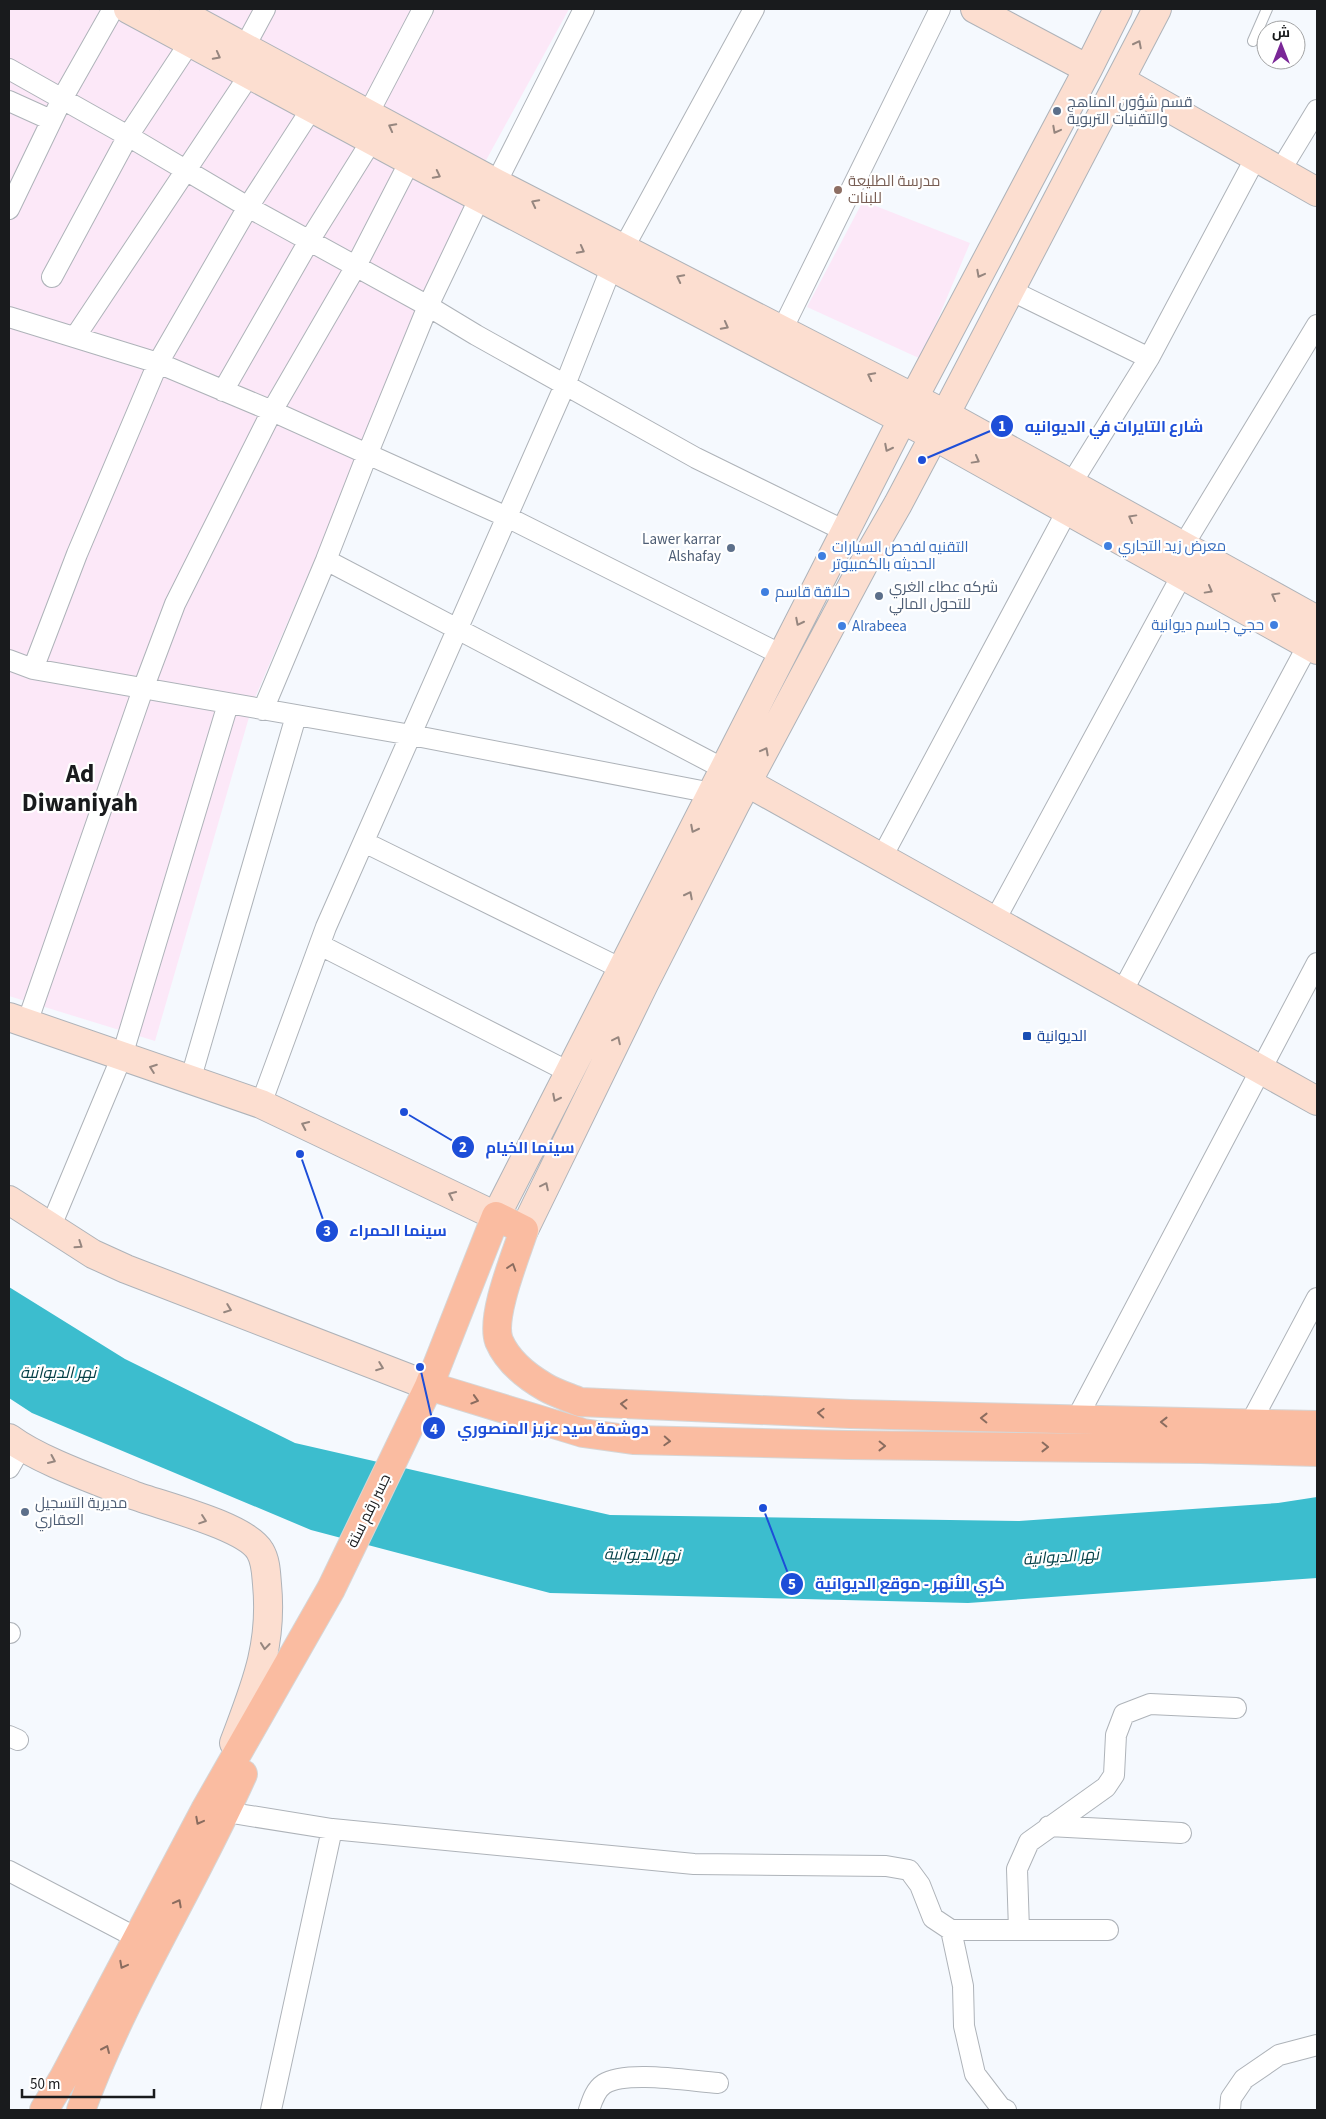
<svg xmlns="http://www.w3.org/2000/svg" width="1326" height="2119" viewBox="0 0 1326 2119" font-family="'Source Sans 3',Cairo,sans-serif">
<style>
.commercial{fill:#fce8f8}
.water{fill:#3cbdce}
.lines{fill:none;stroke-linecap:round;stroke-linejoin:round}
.lane-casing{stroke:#aeb3b9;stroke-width:12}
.street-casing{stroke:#aeb3b9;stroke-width:22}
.secondary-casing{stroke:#aeb3b9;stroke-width:30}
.primary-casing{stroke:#d6d6d6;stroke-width:30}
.lane{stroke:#fff;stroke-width:10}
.street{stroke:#fff;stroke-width:20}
.secondary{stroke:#fcded0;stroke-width:28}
.primary{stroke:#fabca1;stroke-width:28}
.oneway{stroke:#96867f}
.oneway2{stroke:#8a6c5f}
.service-dot{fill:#5c6f8a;stroke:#fff;stroke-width:2}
.education-dot{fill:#8d6e63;stroke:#fff;stroke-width:2}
.shop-dot{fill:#3f7fe0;stroke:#fff;stroke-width:2}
.transit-dot{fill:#1a4fb4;stroke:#fff;stroke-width:2}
.labels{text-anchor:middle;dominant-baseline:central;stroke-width:4.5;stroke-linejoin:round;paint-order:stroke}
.service-label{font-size:15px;fill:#4e5e75;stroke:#fff;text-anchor:start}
.education-label{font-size:15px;fill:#785e54;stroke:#fff;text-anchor:start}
.shop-label{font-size:15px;fill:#366cbe;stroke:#fff;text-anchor:start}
.transit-label{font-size:15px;fill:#164399;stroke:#fff;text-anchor:start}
.street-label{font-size:15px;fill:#191b1d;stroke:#fff}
.water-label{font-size:16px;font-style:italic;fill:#044047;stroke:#fff}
.town-label{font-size:25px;font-weight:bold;fill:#191b1d;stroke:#fff}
.leader{fill:none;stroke:#1d4ed8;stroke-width:2}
.callout-dot{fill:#1d4ed8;stroke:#fff;stroke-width:2}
.mark-label{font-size:15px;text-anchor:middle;font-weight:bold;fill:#fff}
.callout-label{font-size:16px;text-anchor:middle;font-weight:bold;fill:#1d4ed8;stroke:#fff;stroke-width:4.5;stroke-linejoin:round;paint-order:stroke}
</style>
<rect width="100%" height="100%" fill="#f5f9fe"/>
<path class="commercial" d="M 9,9 L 105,9 L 469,202 L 254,700 L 155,1041 L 9,996 Z
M 203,9 L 569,9 L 484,164 Z
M 863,201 L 970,243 L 921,359 L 807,307 Z"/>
<path class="water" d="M 9,1287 L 125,1359 L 295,1443 L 610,1515 L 1019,1521 L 1278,1503 L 1317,1497 L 1317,1578 L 968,1603 L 550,1593 L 311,1530 L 32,1413 L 9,1398 Z"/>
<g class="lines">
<defs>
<path id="lane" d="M 1253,41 L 1267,9"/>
<path id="street" d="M 244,48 L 265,9
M 9,69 L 128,136 L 248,207 L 428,306 L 476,335 L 696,458 L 845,531
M 9,101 L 51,120
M 368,114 L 423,9
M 1280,171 L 1317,110
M 496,183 L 584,9
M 9,209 L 62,99 L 113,9
M 623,249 L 754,9
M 52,277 L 128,136 L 190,42
M 1010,290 L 1149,358
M 9,317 L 158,363 L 272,411 L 507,517 L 782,655
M 782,330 L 940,9
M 75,337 L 250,74
M 223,391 L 309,241 L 372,140
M 1071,484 L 1149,358 L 1256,157
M 1183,546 L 1317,325
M 326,560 L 724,769
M 9,660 L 33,669 L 411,735 L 712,793
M 33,669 L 77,554 L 158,363 L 248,207 L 312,108
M 263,710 L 326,560 L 367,455 L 428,306 L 480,197
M 364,842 L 622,969
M 882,857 L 1067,511
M 995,920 L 1182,575
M 320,945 L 569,1072
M 1122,992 L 1308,645
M 27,1023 L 143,689 L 175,604 L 272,411 L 356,266 L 410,161
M 190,1081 L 296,716
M 261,1104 L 326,927 L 565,385 L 612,266
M 51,1226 L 122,1056 L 228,704
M 1076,1420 L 1317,963
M 1251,1422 L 1317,1298
M 9,1468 L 21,1447
M 9,1633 L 10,1633
M 9,1736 L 18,1740
M 226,1812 L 332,1829 L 694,1864 L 886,1866 L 909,1870 L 920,1885 L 933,1918 L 951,1930 L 1108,1930
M 1049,1826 L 1181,1833
M 9,1871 L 137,1938
M 951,1930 L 963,1986 L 964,2026 L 975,2074 L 1001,2108 L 1006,2110
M 1019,1930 L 1017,1869 L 1029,1842 L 1106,1787 L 1114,1775 L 1116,1735 L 1124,1714 L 1150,1704 L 1236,1708
M 271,2110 L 332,1829
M 589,2110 C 592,2101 595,2090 604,2084 C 626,2070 690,2081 718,2083
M 1230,2110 L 1231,2098 L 1244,2079 L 1279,2055 L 1317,2045"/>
<path id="secondary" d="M 128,9 L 410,161 L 934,436 L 1317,650
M 174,9 L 496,183 L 945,414 L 1317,620
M 975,9 L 1088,69
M 1120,80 L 1317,192
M 748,783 L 1317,1101
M 9,1017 L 261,1104 L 496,1216 L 902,420 L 1088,69 L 1118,9
M 9,1200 L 93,1254 L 126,1269 L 429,1386
M 524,1230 L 644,984 L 735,805 L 867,558 L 898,504 L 934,436 L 1157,9
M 9,1438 C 40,1461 96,1480 133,1495 C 162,1506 246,1526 260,1551 C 266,1561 266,1573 267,1584 C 273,1646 255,1687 234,1743"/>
<path id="primary" d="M 429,1386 L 583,1433 L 633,1440 L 848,1445 L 1200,1449 L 1317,1452
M 44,2110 L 64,2077 L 205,1810 L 331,1589 L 429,1386 L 496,1216 L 524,1230 C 516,1255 490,1317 499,1341 C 508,1362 526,1376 545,1387 C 555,1393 568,1397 580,1402 L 850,1414 L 1317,1425
M 81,2110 C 124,1993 192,1888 243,1774"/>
</defs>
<use href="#lane" class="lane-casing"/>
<use href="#street" class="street-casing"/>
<use href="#secondary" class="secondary-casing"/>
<use href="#primary" class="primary-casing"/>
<use href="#lane" class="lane"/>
<use href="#street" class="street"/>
<use href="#secondary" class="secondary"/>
<use href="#primary" class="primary"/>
</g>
<defs><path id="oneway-chevron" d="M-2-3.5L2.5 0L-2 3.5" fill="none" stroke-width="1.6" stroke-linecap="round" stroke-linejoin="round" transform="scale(1.25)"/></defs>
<g class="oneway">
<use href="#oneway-chevron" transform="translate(1138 44) rotate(-63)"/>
<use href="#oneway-chevron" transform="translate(217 56) rotate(28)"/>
<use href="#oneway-chevron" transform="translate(392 127) rotate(-152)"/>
<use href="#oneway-chevron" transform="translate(1056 130) rotate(118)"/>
<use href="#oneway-chevron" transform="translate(437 175) rotate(27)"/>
<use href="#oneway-chevron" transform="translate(535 203) rotate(-153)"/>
<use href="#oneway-chevron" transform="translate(581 250) rotate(28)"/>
<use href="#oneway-chevron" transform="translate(980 274) rotate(118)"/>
<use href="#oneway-chevron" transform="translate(680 278) rotate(-153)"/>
<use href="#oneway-chevron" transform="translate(725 326) rotate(28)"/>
<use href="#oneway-chevron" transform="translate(871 376) rotate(-153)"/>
<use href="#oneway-chevron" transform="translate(888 448) rotate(117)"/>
<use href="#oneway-chevron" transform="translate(976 460) rotate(29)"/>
<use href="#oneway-chevron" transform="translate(1132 518) rotate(-151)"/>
<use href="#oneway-chevron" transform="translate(1209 590) rotate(29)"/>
<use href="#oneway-chevron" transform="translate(1275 596) rotate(-151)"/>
<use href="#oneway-chevron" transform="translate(799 622) rotate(117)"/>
<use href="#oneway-chevron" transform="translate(765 751) rotate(-62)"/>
<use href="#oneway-chevron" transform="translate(694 829) rotate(117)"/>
<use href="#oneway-chevron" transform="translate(689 895) rotate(-63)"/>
<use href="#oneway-chevron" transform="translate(617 1040) rotate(-64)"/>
<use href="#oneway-chevron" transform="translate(153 1068) rotate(-160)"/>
<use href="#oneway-chevron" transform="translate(556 1098) rotate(117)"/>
<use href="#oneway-chevron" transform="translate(305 1125) rotate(-155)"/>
<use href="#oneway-chevron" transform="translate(545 1186) rotate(-64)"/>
<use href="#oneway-chevron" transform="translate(452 1195) rotate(-155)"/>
<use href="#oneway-chevron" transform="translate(79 1245) rotate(34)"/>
<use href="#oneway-chevron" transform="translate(228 1309) rotate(21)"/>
<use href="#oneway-chevron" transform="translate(380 1367) rotate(21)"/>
<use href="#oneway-chevron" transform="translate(52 1460) rotate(24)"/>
<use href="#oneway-chevron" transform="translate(203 1520) rotate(19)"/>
<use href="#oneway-chevron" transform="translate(265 1646) rotate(96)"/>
</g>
<g class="oneway2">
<use href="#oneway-chevron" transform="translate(512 1267) rotate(-72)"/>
<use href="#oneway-chevron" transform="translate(475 1400) rotate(17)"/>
<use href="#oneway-chevron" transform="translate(624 1404) rotate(-177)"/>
<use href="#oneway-chevron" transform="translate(821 1413) rotate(-177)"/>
<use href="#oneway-chevron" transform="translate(984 1418) rotate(-179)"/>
<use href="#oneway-chevron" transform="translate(1164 1422) rotate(-179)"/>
<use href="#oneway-chevron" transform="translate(667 1441) rotate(3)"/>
<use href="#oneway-chevron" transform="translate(882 1446) rotate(1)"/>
<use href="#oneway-chevron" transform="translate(1045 1447) rotate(1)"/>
<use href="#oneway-chevron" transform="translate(199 1821) rotate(118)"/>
<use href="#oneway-chevron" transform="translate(178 1903) rotate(-62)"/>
<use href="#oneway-chevron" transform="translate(123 1965) rotate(118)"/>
<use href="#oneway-chevron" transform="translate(106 2049) rotate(-66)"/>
</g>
<g class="service-dot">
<circle cx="1057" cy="111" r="5"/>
<circle cx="731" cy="548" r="5"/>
<circle cx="879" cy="596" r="5"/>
<circle cx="25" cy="1512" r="5"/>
</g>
<circle class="education-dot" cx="838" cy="190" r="5"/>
<g class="shop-dot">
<circle cx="1108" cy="546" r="5"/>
<circle cx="822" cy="556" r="5"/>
<circle cx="765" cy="592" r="5"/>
<circle cx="1274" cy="625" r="5"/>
<circle cx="842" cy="626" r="5"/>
</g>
<rect class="transit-dot" x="1022" y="1031" width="10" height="10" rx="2.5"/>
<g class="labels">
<g class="service-label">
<text x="1067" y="102">قسم شؤون المناهج<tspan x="1067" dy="17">والتقنيات التربوية</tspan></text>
<text x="721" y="539" text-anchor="end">Lawer karrar<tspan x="721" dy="17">Alshafay</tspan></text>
<text x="889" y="587">شركه عطاء الغري<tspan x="889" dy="17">للتحول المالي</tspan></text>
<text x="35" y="1503">مديرية التسجيل<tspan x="35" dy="17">العقاري</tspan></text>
</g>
<g class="education-label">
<text x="848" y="181">مدرسة الطليعة<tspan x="848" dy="17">للبنات</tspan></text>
</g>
<g class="shop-label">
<text x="1118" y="546">معرض زيد التجاري</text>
<text x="832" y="547">التقنيه لفحص السيارات<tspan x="832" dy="17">الحديثه بالكمبيوتر</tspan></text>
<text x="775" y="592">حلاقة قاسم</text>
<text x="1264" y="625" text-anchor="end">حجي جاسم ديوانية</text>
<text x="852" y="626">Alrabeea</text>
</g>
<g class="transit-label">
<text x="1037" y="1036">الديوانية</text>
</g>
<g class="street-label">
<text transform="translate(369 1511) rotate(-64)">جسر رقم ستة</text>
</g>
<g class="water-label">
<text x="58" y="1373">نهر الديوانية</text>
<text transform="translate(642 1555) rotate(1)">نهر الديوانية</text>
<text transform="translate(1061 1557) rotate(-4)">نهر الديوانية</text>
</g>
<g class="town-label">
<text x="80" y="774">Ad<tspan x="80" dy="29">Diwaniyah</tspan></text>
</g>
</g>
<path class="leader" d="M922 460L1002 426M404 1112L463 1147M300 1154L327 1231M420 1367L434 1428M763 1508L792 1584"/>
<g class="callout-dot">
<circle cx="922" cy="460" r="5"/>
<circle cx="404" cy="1112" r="5"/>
<circle cx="300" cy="1154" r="5"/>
<circle cx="420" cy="1367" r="5"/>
<circle cx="763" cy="1508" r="5"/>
<circle cx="1002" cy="426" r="12"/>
<circle cx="463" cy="1147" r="12"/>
<circle cx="327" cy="1231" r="12"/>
<circle cx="434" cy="1428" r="12"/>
<circle cx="792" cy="1584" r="12"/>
</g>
<g class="mark-label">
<text x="1002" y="431">1</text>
<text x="463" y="1152">2</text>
<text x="327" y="1236">3</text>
<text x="434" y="1434">4</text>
<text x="792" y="1589">5</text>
</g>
<g class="callout-label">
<text x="1114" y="432">شارع التايرات في الديوانيه</text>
<text x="530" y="1153">سينما الخيام</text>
<text x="398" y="1236">سينما الحمراء</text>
<text x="553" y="1434">دوشمة سيد عزيز المنصوري</text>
<text x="910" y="1589">كري الأنهر - موقع الديوانية</text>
</g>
<rect width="1326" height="2119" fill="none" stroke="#191b1d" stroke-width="20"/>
<g transform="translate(1281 45)"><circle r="24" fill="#ffffff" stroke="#a3a4a5"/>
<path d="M0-4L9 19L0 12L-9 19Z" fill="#7a2797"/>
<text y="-8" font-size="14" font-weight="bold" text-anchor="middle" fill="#191b1d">ش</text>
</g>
<path d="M22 2089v8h132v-8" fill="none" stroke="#191b1d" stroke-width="2.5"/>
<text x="30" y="2089" font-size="15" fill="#191b1d" stroke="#ffffff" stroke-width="4" paint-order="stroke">50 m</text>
</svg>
